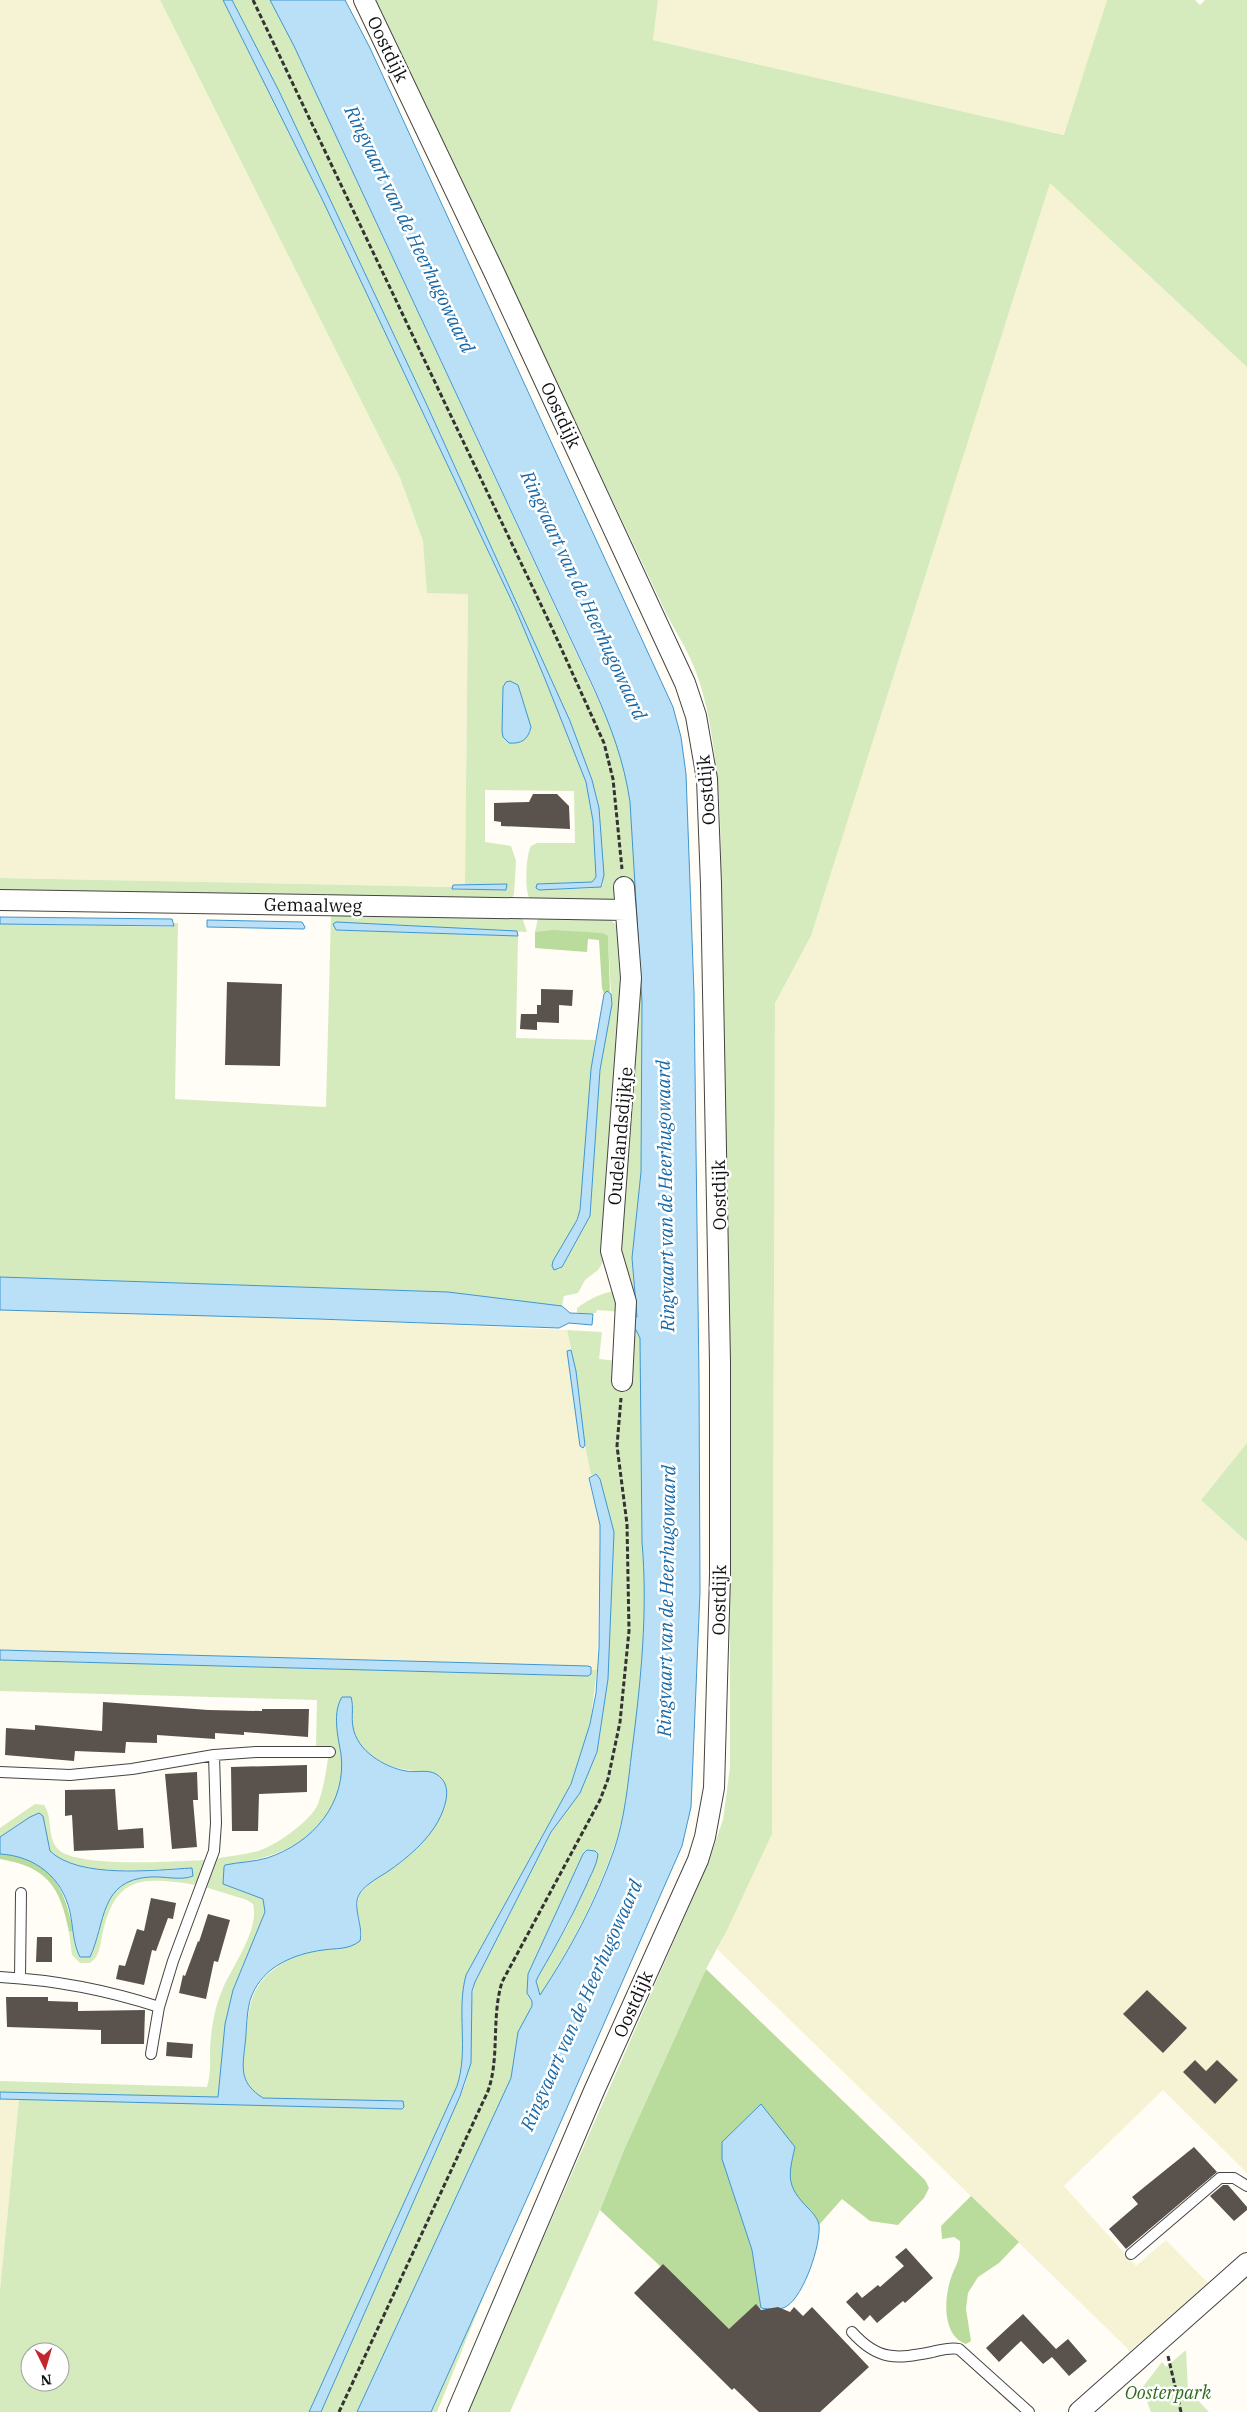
<svg xmlns="http://www.w3.org/2000/svg" width="1247" height="2412" viewBox="0 0 1247 2412" font-family="'IBM Plex Serif',serif">
<style>
.farmland{fill:#f6f3d4}
.green{fill:#d5ebbd;fill-rule:evenodd}
.forest{fill:#b9dc9c}
.water{fill:#b9e0f7;stroke:#3f96cf}
.building{fill:#5a524d}
.lines{fill:none;stroke-linecap:round;stroke-linejoin:round}
.lane-casing{stroke:#444;stroke-width:12}
.street-casing{stroke:#444;stroke-width:22}
.path{stroke:#333;stroke-width:3;stroke-dasharray:5 2.5;stroke-linecap:butt}
.lane{stroke:#fff;stroke-width:10}
.street{stroke:#fff;stroke-width:20}
.labels{text-anchor:middle;dominant-baseline:central;stroke-width:5;stroke-linejoin:round;paint-order:stroke}
.street-label{font-size:18px;fill:#111;stroke:#fff}
.park-label{font-size:18px;font-style:italic;fill:#2f6b1f;stroke:#fff}
.water-label{font-size:19px;font-style:italic;fill:#1768a6;stroke:#fff}
</style>
<rect width="100%" height="100%" fill="#fffdf5"/>
<path class="farmland" d="M 0,0 L 160,0 L 400,478 L 423,541 L 426,565 L 468,594 L 465,885 L 453,885 L 452,887 L 0,878 Z
M 658,0 L 1107,0 L 1065,135 L 653,40 Z
M 1050,182 L 1247,367 L 1247,1443 L 1201,1500 L 1247,1542 L 1247,2173 L 1163,2090 L 1064,2186 L 1136,2266 L 1166,2240 L 1208,2283 L 1130,2351 L 717,1949 L 772,1834 L 775,1003 L 811,936 Z
M 0,1310 L 318,1319 L 567,1330 L 571,1350 L 567,1351 L 583,1448 L 585,1446 L 591,1475 L 589,1482 L 600,1525 L 597,1670 L 591,1670 L 588,1666 L 0,1650 Z
M 0,2099 L 19,2099 L 0,2290 Z"/>
<path class="green" d="M 160,0 L 223,0 L 323,201 L 516,610 C 540,668 576,736 590,796 C 595,822 596,851 596,877 L 592,882 L 538,884 L 539,890 L 594,888 L 603,885 L 599,808 L 592,780 L 570,721 L 426,403 L 279,91 L 232,0 L 270,0 L 294,46 L 614,734 L 625,769 L 630,802 L 642,1002 L 641,1172 L 632,1258 L 637,1317 L 633,1317 L 620,1269 L 632,1051 L 616,895 L 609,903 L 537,904 C 535,903 532,901 530,899 C 524,892 526,854 531,846 L 537,843 L 575,843 L 574,791 L 485,790 L 485,842 L 511,846 L 516,861 L 514,894 L 511,900 L 0,896 L 0,878 L 452,887 L 454,890 L 507,889 L 507,884 L 465,885 L 468,594 L 427,593 L 423,541 L 400,478 ZM 506,682 C 519,699 530,712 529,734 L 518,743 L 502,697 Z
M 375,0 L 658,0 L 653,40 L 1064,135 L 1107,0 L 1195,0 L 1200,5 L 1205,0 L 1247,0 L 1247,367 L 1050,183 L 811,936 L 775,1003 L 772,1834 L 727,1930 L 706,1969 L 624,2150 L 600,2210 L 510,2412 L 467,2412 L 707,1866 L 723,1820 L 730,1767 L 730,1370 L 720,815 C 717,768 711,703 691,660 C 684,644 674,629 666,613 Z
M 331,913 L 521,914 L 527,932 L 334,924 L 336,930 L 518,936 L 516,1038 L 595,1040 L 580,1210 L 558,1270 L 562,1267 L 590,1216 L 600,1070 L 611,994 L 608,937 L 603,933 L 535,932 L 539,914 L 610,919 L 620,929 L 625,949 L 605,1259 L 598,1270 L 585,1280 L 578,1293 L 564,1296 L 562,1306 L 448,1292 L 0,1277 L 0,924 L 172,927 L 174,923 L 178,923 L 175,1099 L 326,1107 Z
M 617,1291 L 622,1312 L 597,1310 L 596,1313 L 577,1313 L 577,1308 C 589,1299 603,1292 617,1291 Z
M 632,1329 L 636,1330 L 640,1338 L 642,1542 C 649,1612 640,1684 632,1754 C 627,1786 625,1819 613,1850 C 595,1901 569,1950 540,1995 L 536,1981 L 539,1975 L 568,1925 L 597,1861 L 583,1854 L 528,1974 L 527,1993 L 532,2001 L 532,2006 L 518,2032 L 511,2078 L 357,2412 L 321,2412 L 465,2084 C 476,2048 466,2016 475,1982 L 551,1832 L 580,1793 L 597,1752 L 608,1679 L 614,1532 L 600,1479 L 596,1474 L 591,1475 L 585,1446 L 576,1371 L 567,1330 L 602,1332 L 599,1359 L 617,1361 Z
M 1247,1443 L 1247,1542 L 1201,1500 Z
M 0,1660 L 588,1676 L 591,1674 L 591,1670 L 597,1670 L 590,1724 L 571,1784 L 466,1975 C 456,2012 469,2049 457,2086 L 309,2412 L 0,2412 L 0,2290 L 19,2099 L 402,2108 L 403,2101 L 263,2098 C 240,2083 242,2070 245,2045 C 249,2012 247,1988 277,1967 C 283,1962 292,1956 300,1953 C 323,1947 337,1953 360,1941 L 362,1934 L 357,1908 L 359,1895 L 369,1884 L 403,1861 L 434,1773 C 403,1771 363,1765 353,1729 C 351,1722 353,1713 353,1705 C 350,1725 346,1746 343,1766 C 341,1777 341,1789 336,1800 C 317,1844 270,1860 225,1865 L 223,1884 L 263,1899 L 265,1912 L 233,1990 L 225,2024 L 218,2097 L 0,2092 L 0,2081 L 207,2087 C 211,2074 210,2062 210,2049 C 211,2031 214,2010 221,1993 C 231,1967 260,1931 253,1904 L 247,1900 L 205,1887 L 215,1859 C 229,1856 244,1855 258,1851 C 275,1846 311,1821 318,1804 C 323,1790 326,1773 328,1758 L 328,1755 L 316,1747 L 317,1700 L 0,1691 ZM 30,2352 L 60,2352 L 60,2382 L 30,2382 Z
M 35,1804 L 44,1805 C 53,1818 47,1836 57,1848 C 73,1869 179,1861 206,1860 L 197,1885 C 142,1877 115,1874 102,1936 C 100,1947 99,1957 90,1963 L 80,1963 L 72,1955 L 69,1932 L 73,1931 L 80,1957 L 90,1957 C 105,1926 99,1882 145,1877 C 167,1874 171,1881 193,1870 C 186,1866 172,1869 163,1869 C 131,1871 74,1874 50,1851 L 41,1814 L 0,1837 L 0,1828 Z
M 492,2276 L 437,2412 L 431,2412 Z
M 1186,2350 L 1188,2390 L 1209,2412 L 1151,2412 L 1142,2388 L 1162,2362 L 1166,2367 Z"/>
<path class="forest" d="M 553,930 L 603,933 L 608,936 L 610,992 L 604,994 L 602,988 L 599,940 L 588,939 L 587,952 L 535,948 L 535,932 Z
M 0,1854 C 49,1857 65,1886 73,1931 L 69,1932 C 60,1886 47,1867 0,1859 Z
M 706,1969 L 925,2180 L 929,2188 L 924,2198 L 898,2225 L 870,2221 L 842,2199 L 819,2225 C 812,2211 800,2204 792,2191 C 788,2183 791,2176 790,2168 C 790,2151 772,2116 761,2104 L 722,2142 L 722,2159 L 752,2250 L 761,2308 L 734,2335 L 600,2210 L 624,2150 Z
M 971,2196 L 1019,2242 L 999,2263 L 978,2277 L 968,2293 L 966,2309 L 971,2341 L 966,2344 C 941,2335 944,2296 952,2275 C 954,2269 958,2263 959,2257 C 960,2252 960,2246 960,2241 L 954,2237 L 942,2239 L 941,2226 Z"/>
<path class="water" d="M 223,0 L 232,0 L 279,91 L 426,403 L 570,721 L 592,780 L 599,808 L 604,875 L 601,887 L 539,890 L 536,888 L 537,884 L 592,882 L 596,877 L 593,821 L 586,782 L 545,679 L 516,610 L 323,201 Z
M 270,0 L 345,0 L 370,48 L 673,707 L 681,737 L 686,774 L 694,993 L 699,1379 L 700,1592 L 691,1807 L 682,1846 L 533,2185 L 431,2412 L 357,2412 L 511,2078 L 518,2032 L 532,2006 L 532,2001 L 527,1993 L 528,1974 L 583,1854 L 587,1850 L 595,1851 L 598,1854 C 597,1865 590,1876 586,1886 C 572,1917 556,1946 539,1975 L 536,1981 L 540,1995 C 570,1950 596,1901 614,1850 C 625,1818 628,1783 632,1750 C 641,1681 648,1610 642,1542 L 640,1338 L 636,1330 L 632,1329 L 619,1316 L 637,1317 L 632,1258 L 641,1172 L 642,1002 L 630,802 C 624,761 611,727 595,691 L 294,46 Z
M 510,681 L 518,685 L 531,727 C 528,740 521,744 509,743 L 503,737 L 502,731 L 503,687 L 506,682 Z
M 507,884 L 506,890 L 452,889 L 453,885 Z
M 0,917 L 172,919 L 174,926 L 0,924 Z
M 207,920 L 302,922 L 305,927 L 304,929 L 207,927 Z
M 336,922 L 517,931 L 518,936 L 336,930 L 333,924 Z
M 607,991 L 611,994 L 612,1004 L 600,1070 L 590,1216 L 562,1267 L 554,1270 L 552,1266 L 553,1261 L 577,1220 L 580,1210 L 591,1069 L 604,994 Z
M 0,1277 L 448,1292 L 562,1306 L 570,1313 L 593,1314 L 592,1325 L 569,1323 L 559,1328 L 318,1319 L 0,1310 Z
M 571,1350 L 576,1371 L 585,1445 L 583,1448 L 580,1446 L 567,1351 Z
M 596,1474 L 600,1479 L 614,1532 L 608,1679 L 597,1752 L 580,1793 L 551,1832 L 475,1982 L 472,1991 L 471,2063 L 460,2096 L 321,2412 L 309,2412 L 457,2086 C 469,2049 456,2012 466,1975 L 571,1784 L 590,1724 L 596,1693 L 599,1648 L 600,1542 L 600,1525 L 589,1478 Z
M 0,1650 L 588,1666 L 591,1667 L 591,1674 L 588,1676 L 0,1660 Z
M 342,1697 L 351,1697 C 354,1707 351,1717 353,1727 C 357,1751 384,1767 406,1771 C 415,1773 428,1769 436,1774 C 446,1780 448,1789 446,1800 C 440,1830 414,1853 390,1870 C 380,1877 367,1883 360,1893 C 351,1906 364,1926 360,1941 C 348,1950 337,1948 323,1950 C 294,1954 264,1966 252,1995 C 246,2009 247,2030 245,2045 C 242,2070 240,2083 263,2098 L 403,2101 L 404,2107 L 402,2109 L 0,2099 L 0,2092 L 218,2097 L 225,2024 L 233,1990 L 265,1912 L 263,1899 L 223,1884 L 224,1867 L 225,1865 C 239,1862 254,1862 267,1858 C 313,1843 347,1803 341,1754 C 338,1737 332,1713 342,1697 Z
M 39,1813 L 43,1816 L 50,1851 C 79,1879 154,1870 192,1868 L 193,1876 C 181,1881 164,1876 150,1877 C 99,1880 106,1923 90,1957 L 80,1957 C 73,1944 73,1926 70,1912 C 62,1877 35,1856 0,1854 L 0,1837 L 30,1817 Z
M 761,2104 L 795,2147 C 788,2177 786,2186 809,2209 C 813,2213 818,2219 819,2225 C 821,2245 804,2295 787,2306 C 780,2311 769,2309 761,2308 L 752,2250 L 722,2159 L 722,2142 Z"/>
<path class="building" d="M 533,794 L 557,794 L 569,806 L 570,829 L 501,826 L 501,822 L 494,821 L 494,803 L 529,802 Z
M 227,982 L 282,984 L 280,1066 L 225,1065 Z
M 541,989 L 573,990 L 572,1006 L 559,1005 L 559,1023 L 537,1022 L 537,1030 L 520,1029 L 521,1014 L 537,1014 L 537,1005 L 541,1005 Z
M 103,1702 L 208,1710 L 262,1711 L 262,1709 L 309,1709 L 308,1737 L 244,1732 L 244,1735 L 215,1733 L 215,1739 L 157,1735 L 157,1743 L 126,1742 L 125,1753 L 75,1751 L 74,1761 L 5,1755 L 6,1728 L 35,1730 L 35,1725 L 102,1731 Z
M 307,1765 L 307,1792 L 259,1794 L 258,1831 L 232,1831 L 231,1767 Z
M 197,1772 L 198,1800 L 193,1800 L 197,1847 L 172,1849 L 165,1774 Z
M 115,1789 L 118,1830 L 143,1828 L 144,1848 L 74,1851 L 72,1815 L 65,1816 L 65,1790 Z
M 151,1898 L 176,1903 L 173,1919 L 168,1918 L 156,1951 L 152,1950 L 144,1985 L 116,1979 L 119,1965 L 125,1966 L 137,1929 L 144,1931 Z
M 208,1914 L 230,1920 L 218,1962 L 214,1961 L 206,1999 L 179,1993 L 183,1975 L 185,1976 L 198,1941 L 199,1942 Z
M 37,1937 L 52,1937 L 52,1962 L 36,1962 Z
M 1147,1990 L 1187,2028 L 1163,2053 L 1123,2014 Z
M 6,1997 L 48,1997 L 48,2001 L 78,2002 L 78,2011 L 145,2010 L 144,2044 L 101,2044 L 101,2030 L 7,2027 Z
M 167,2042 L 193,2044 L 192,2058 L 166,2056 Z
M 1195,2060 L 1206,2071 L 1217,2060 L 1238,2080 L 1215,2104 L 1183,2072 Z
M 1194,2147 L 1217,2172 L 1126,2249 L 1109,2229 L 1138,2204 L 1132,2197 Z
M 1223,2185 L 1228,2185 L 1247,2207 L 1247,2210 L 1234,2221 L 1210,2196 Z
M 906,2248 L 933,2278 L 905,2303 L 903,2301 L 877,2323 L 870,2315 L 864,2321 L 846,2302 L 857,2292 L 862,2298 L 878,2285 L 880,2287 L 904,2266 L 895,2257 Z
M 663,2264 L 729,2329 L 756,2304 L 761,2310 L 778,2307 L 790,2312 L 794,2307 L 803,2316 L 812,2307 L 869,2367 L 820,2412 L 759,2412 L 734,2388 L 732,2390 L 634,2293 Z
M 1023,2314 L 1056,2349 L 1068,2339 L 1087,2361 L 1069,2376 L 1052,2357 L 1043,2364 L 1021,2341 L 999,2362 L 986,2348 Z"/>
<g class="lines">
<defs>
<path id="lane" d="M 0,1772 L 70,1775 L 132,1769 L 214,1755 L 256,1752 L 330,1752
M 0,1977 C 55,1980 107,1990 159,2007
M 20,1978 L 21,1893
M 151,2054 L 159,2007 L 173,1961 L 214,1851 L 216,1823 L 214,1755
M 1131,2254 L 1220,2178 L 1234,2178 L 1247,2186
M 852,2332 C 878,2361 896,2359 932,2352 C 941,2350 950,2347 959,2349 L 1029,2412"/>
<path id="street" d="M 364,0 L 494,272 L 685,683 L 696,716 L 707,779 L 711,884 L 720,1363 L 720,1575 L 714,1788 L 705,1837 L 698,1860 L 594,2091 L 457,2412
M 0,900 L 626,910
M 622,1381 L 626,1302 L 611,1251 L 631,978 L 624,887
M 1079,2412 L 1247,2263"/>
</defs>
<use href="#lane" class="lane-casing"/>
<use href="#street" class="street-casing"/>
<path class="path" d="M 253,0 L 552,628 L 604,743 L 613,779 L 622,869
M 1168,2356 L 1181,2412
M 339,2412 L 488,2091 C 500,2057 491,2018 502,1982 L 600,1800 L 608,1779 L 620,1722 L 629,1631 L 627,1524 L 617,1446 L 621,1398"/>
<use href="#lane" class="lane"/>
<use href="#street" class="street"/>
</g>
<g class="labels">
<g class="street-label">
<text transform="translate(388 49) rotate(64)">Oostdijk</text>
<text transform="translate(561 415) rotate(65)">Oostdijk</text>
<text transform="translate(706 790) rotate(-95)">Oostdijk</text>
<text transform="translate(313 905) rotate(1)">Gemaalweg</text>
<text transform="translate(620 1136) rotate(-85)">Oudelandsdijkje</text>
<text transform="translate(719 1195) rotate(-91)">Oostdijk</text>
<text transform="translate(719 1600) rotate(-89)">Oostdijk</text>
<text transform="translate(633 2004) rotate(-66)">Oostdijk</text>
</g>
<g class="park-label">
<text x="1168" y="2392">Oosterpark</text>
</g>
<g class="water-label">
<text transform="translate(410 229) rotate(64)">Ringvaart van de Heerhugowaard</text>
<text transform="translate(584 595) rotate(65)">Ringvaart van de Heerhugowaard</text>
<text transform="translate(665 1196) rotate(-91)">Ringvaart van de Heerhugowaard</text>
<text transform="translate(666 1601) rotate(-89)">Ringvaart van de Heerhugowaard</text>
<text transform="translate(581 2005) rotate(-66)">Ringvaart van de Heerhugowaard</text>
</g>
</g>
<g transform="translate(45 2367) rotate(175)"><circle r="24" fill="#ffffff" stroke="#a0a0a0"/>
<path d="M0-4L9 19L0 12L-9 19Z" fill="#c4262e"/>
<text y="-8" font-size="14" font-weight="bold" text-anchor="middle" fill="#111111">N</text>
</g>
</svg>
